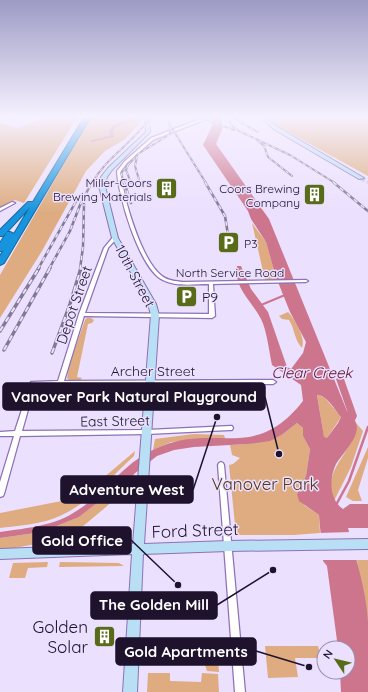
<svg xmlns="http://www.w3.org/2000/svg" width="368" height="692" viewBox="0 0 368 692" font-family="Quicksand,sans-serif">
<style>
.green{fill:#deac80}
.water{fill:#cc758d;fill-rule:evenodd}
.pier{fill:#ebe0fe}
.lines{fill:none;stroke-linecap:round;stroke-linejoin:round}
.stream-far1{stroke:#cc758d;stroke-width:2}
.stream{stroke:#cc758d;stroke-width:2.5}
.canal{fill:#cc758d;fill-rule:evenodd}
.secondary-tunnel{stroke:#ccc1df;stroke-width:4.5;stroke-dasharray:4.5 2.5;stroke-linecap:butt}
.street-casing{stroke:#8e71b6;stroke-width:2.5}
.secondary-casing{stroke:#8e71b6;stroke-width:2}
.highway-casing{stroke:#19669f;stroke-width:2}
.street{fill:#fff;fill-rule:evenodd}
.secondary{fill:#b9dff5;fill-rule:evenodd}
.highway{fill:#1694dd;fill-rule:evenodd}
.rail-far2-casing{stroke:#847995;stroke-width:2}
.rail-far1-casing{stroke:#847995;stroke-width:2.5}
.rail-casing{stroke:#847995;stroke-width:3.5}
.rail-far2{stroke:#ebe0fe;stroke-width:1;stroke-dasharray:3.5;stroke-linecap:butt}
.rail-far1{stroke:#ebe0fe;stroke-width:1.5;stroke-dasharray:4.5;stroke-linecap:butt}
.rail{stroke:#ebe0fe;stroke-width:2;stroke-dasharray:5.5;stroke-linecap:butt}
.labels{text-anchor:middle;dominant-baseline:central;stroke-width:3;stroke-linejoin:round;paint-order:stroke}
.far-poi-label{font-size:12px;fill:#1e122d;stroke:#ebe0fe;text-anchor:end}
.far-street-label{font-size:12px;fill:#1e122d;stroke:#ebe0fe}
.street-label{font-size:14px;fill:#1e122d;stroke:#ebe0fe}
.poi-label{font-size:14px;fill:#1e122d;stroke:#ebe0fe;text-anchor:start}
.water-label{font-size:15px;font-style:italic;fill:#611130;stroke:#ebe0fe}
.near-park-label{font-size:17px;fill:#52361b;stroke:#ebe0fe}
.near-street-label{font-size:17px;fill:#1e122d;stroke:#ebe0fe}
.near-poi-label{font-size:17px;fill:#1e122d;stroke:#ebe0fe;text-anchor:end}
.leader{fill:none;stroke:#1e122d;stroke-width:1.5}
.callout-dot{fill:#1e122d;stroke:#ebe0fe;stroke-width:1.5}
.callout{fill:#1e122d;stroke:#1e122d;stroke-width:1.5}
.callout-label{font-size:15px;text-anchor:middle;font-weight:bold;fill:#fff}
</style>
<rect width="100%" height="100%" fill="#ebe0fe"/>
<path class="green" d="M 51,116 L 78,116 L 24,203 L 15,200 L 0,207 L 0,123 L 18,128 Z
M 91,116 L 143,116 L 142,121 L 124,140 L 105,151 L 86,171 L 42,251 L 0,318 L 0,275 L 83,131 Z
M 265,116 L 368,116 L 368,176 L 279,127 Z
M 252,223 L 266,242 L 277,280 L 265,280 Z
M 288,312 C 295,320 306,337 302,348 C 294,340 295,329 289,320 L 282,319 L 279,316 Z
M 87,318 L 91,318 L 94,320 L 92,323 L 88,324 L 77,377 L 82,378 L 80,381 L 70,381 L 67,378 L 69,365 L 85,320 Z
M 317,394 L 325,398 L 341,417 L 327,438 L 324,438 Z
M 297,423 L 303,428 L 303,436 L 310,449 L 306,476 L 297,494 L 304,505 L 319,515 L 320,533 L 294,535 L 236,535 L 229,465 L 233,464 L 240,458 L 232,455 L 230,445 L 248,444 L 283,434 Z
M 356,423 L 363,431 L 351,467 L 334,501 C 333,498 331,493 331,489 C 329,463 357,448 356,423 Z
M 194,434 L 224,435 L 225,438 L 171,442 L 153,450 L 155,439 Z
M 368,447 L 368,458 L 358,490 L 362,501 L 353,501 L 346,497 Z
M 135,451 L 134,456 C 107,481 82,511 46,521 C 31,525 15,526 0,528 L 0,513 L 77,498 L 89,490 Z
M 134,473 L 134,480 L 106,507 L 76,532 L 74,541 L 53,541 L 14,548 L 0,549 L 0,538 L 42,532 L 79,517 Z
M 357,560 L 368,560 L 368,622 Z
M 48,562 L 47,567 L 28,568 L 25,578 L 9,578 L 13,563 Z
M 60,562 L 119,563 L 124,566 L 59,567 Z
M 217,646 L 219,672 L 207,671 L 202,656 L 201,648 Z
M 265,646 L 318,646 L 321,658 L 295,658 L 298,677 L 268,678 Z
M 148,673 L 170,673 L 170,681 L 201,682 L 202,673 L 218,674 L 219,692 L 147,692 Z"/>
<path class="water" d="M 214,116 L 220,116 L 223,127 L 216,144 L 269,219 L 347,411 C 350,414 355,419 356,423 C 361,436 342,454 336,464 C 329,479 329,499 343,509 L 350,504 L 368,504 L 368,528 L 348,528 C 356,559 366,590 368,621 C 368,645 368,669 368,692 L 341,692 L 340,672 L 348,672 L 348,648 L 338,648 L 327,566 L 323,561 L 319,515 L 299,501 L 297,494 L 306,476 L 310,449 L 303,436 L 303,428 L 297,423 L 283,434 L 270,441 L 248,444 L 194,447 L 174,450 L 157,456 L 79,517 L 42,532 L 0,538 L 0,532 C 27,528 55,526 78,510 C 109,490 126,459 162,446 C 219,424 255,462 303,401 L 301,385 L 272,365 C 269,351 267,331 261,319 C 252,301 233,287 237,266 L 241,266 L 251,289 L 268,312 L 287,367 L 291,369 L 303,353 L 306,342 L 290,312 L 276,277 L 266,242 L 251,219 L 248,211 L 203,145 L 212,126 ZM 317,395 C 326,394 335,410 341,417 L 338,423 L 327,438 L 324,437 Z"/>
<path class="pier" d="M 352,532 L 359,560 L 320,560 L 318,533 Z"/>
<g class="lines">
<path class="stream-far1" d="M 261,305 L 285,295"/>
<path class="stream" d="M 336,505 L 349,481 L 368,427"/>
<path class="canal" d="M 128,116 L 132,116 L 134,120 L 116,127 L 113,132 L 114,137 L 92,142 L 90,141 L 111,135 L 109,132 L 113,125 L 130,119 Z
M 340,376 L 344,379 L 357,416 L 352,427 L 349,428 L 346,427 L 345,425 L 349,416 L 336,379 Z"/>
<path class="secondary-tunnel" d="M 361,178 L 368,182"/>
<defs>
<path id="street" d="M 204,116 L 206,116 L 204,120 L 153,140 L 127,163 L 121,171 C 122,196 142,262 162,276 C 168,281 176,281 183,282 L 306,280 L 308,281 L 306,282 L 213,284 L 215,316 L 212,318 L 84,316 L 64,381 L 273,380 L 276,382 L 273,384 L 62,385 L 60,386 L 58,385 L 35,385 L 22,431 L 147,430 L 230,426 L 232,426 L 233,428 L 232,430 L 230,430 L 147,434 L 20,436 L 4,494 L 3,496 L 0,497 L 0,482 L 14,436 L 0,436 L 0,432 L 15,431 L 31,382 L 58,381 L 79,314 L 104,248 L 113,237 L 117,237 L 117,238 L 108,248 L 85,313 L 209,314 L 209,284 C 194,284 176,287 163,280 C 140,270 118,195 117,171 L 125,161 L 151,138 L 202,118 Z
M 12,202 L 15,203 L 0,211 L 0,208 Z
M 221,462 L 223,463 L 224,465 L 245,692 L 235,692 L 218,465 L 219,463 Z"/>
<path id="secondary" d="M 145,116 L 149,116 L 150,132 L 112,170 L 107,177 L 105,186 L 118,238 L 156,304 L 159,315 L 144,544 L 228,541 L 368,539 L 368,549 L 228,551 L 143,554 L 137,692 L 123,692 L 132,554 L 0,559 L 0,549 L 133,544 L 151,315 L 148,304 L 112,238 L 99,186 L 101,177 L 108,168 L 146,132 Z
M 258,116 L 262,116 L 279,128 L 364,178 L 359,179 L 275,130 Z"/>
<path id="highway" d="M 85,116 L 91,116 L 4,263 L 0,265 L 0,256 L 10,240 L 3,251 L 0,251 L 0,243 L 7,232 L 10,232 L 14,234 L 30,207 L 3,236 L 0,236 L 0,230 L 28,202 L 33,202 Z"/>
</defs>
<use href="#street" class="street-casing"/>
<use href="#secondary" class="secondary-casing"/>
<use href="#highway" class="highway-casing"/>
<use href="#street" class="street"/>
<use href="#secondary" class="secondary"/>
<use href="#highway" class="highway"/>
<defs>
<path id="rail-far2" d="M 184,116 L 188,117
M 195,116 L 234,130
M 228,116 L 231,125 L 239,131 L 290,155 L 335,183
M 233,116 L 240,122 L 258,132
M 170,125 L 206,183
M 258,141 L 264,146 L 268,157 L 292,176
M 137,156 L 135,166 L 140,183
M 128,165 L 126,170 L 131,183
M 92,183 C 107,156 135,142 151,116
M 124,183 L 121,173 L 138,154 L 169,135 L 171,129 L 167,116"/>
<path id="rail-far1" d="M 124,182 L 131,203
M 205,182 L 225,216 L 228,235
M 333,182 L 368,211
M 38,269 L 79,196
M 49,269 L 70,231 L 80,205 L 92,182
M 80,269 L 83,247 L 84,204"/>
<path id="rail" d="M 0,331 L 39,268
M 4,350 L 50,268
M 52,353 L 70,304 L 81,268"/>
</defs>
<use href="#rail-far2" class="rail-far2-casing"/>
<use href="#rail-far1" class="rail-far1-casing"/>
<use href="#rail" class="rail-casing"/>
<use href="#rail-far2" class="rail-far2"/>
<use href="#rail-far1" class="rail-far1"/>
<use href="#rail" class="rail"/>
</g>
<linearGradient id="sky" x2="0" y2="1"><stop stop-color="#9d9bc4"/><stop offset="0.55" stop-color="#f6f1ff"/><stop offset="1" stop-color="#f6f1ff" stop-opacity="0"/></linearGradient>
<rect width="368" height="212" fill="url(#sky)"/>
<defs>
<symbol id="building-square" viewBox="-11 -11 22 22"><rect x="-9" y="-9" width="18" height="18" rx="4" fill="#576b19" stroke="#ebe0fe"/><path d="M-4-6H4V6H1V3H-1V6H-4ZM-2.5-4.3h1.7v1.8h-1.7ZM.8-4.3h1.7v1.8H.8ZM-2.5-1h1.7V.8h-1.7ZM.8-1h1.7V.8H.8Z" fill="#fff"/></symbol>
<symbol id="parking-square" viewBox="-11 -11 22 22"><rect x="-9" y="-9" width="18" height="18" rx="4" fill="#576b19" stroke="#ebe0fe"/><path d="M-3.5-5.5H1a3.5 3.5 0 0 1 0 7H-1V5.5H-3.5ZM-1-3.4V-.6H.8a1.4 1.4 0 0 0 0-2.8Z" fill="#fff"/></symbol>
</defs>
<g fill-rule="evenodd">
<use href="#building-square" x="154" y="176" width="25" height="25"/>
<use href="#building-square" x="302" y="182" width="25" height="25"/>
<use href="#parking-square" x="216" y="230" width="25" height="25"/>
<use href="#parking-square" x="174" y="284" width="25" height="25"/>
<use href="#building-square" x="92" y="624" width="25" height="25"/>
</g>
<g class="labels">
<g class="far-poi-label">
<text x="152" y="182">Miller-Coors<tspan x="152" dy="14">Brewing Materials</tspan></text>
<text x="300" y="188">Coors Brewing<tspan x="300" dy="14">Company</tspan></text>
<text x="244" y="243" text-anchor="start">P3</text>
</g>
<g class="far-street-label">
<text x="230" y="272">North Service Road</text>
</g>
<g class="street-label">
<text transform="translate(135 276) rotate(62)">10th Street</text>
<text transform="translate(74 305) rotate(-71)">Depot Street</text>
<text x="153" y="371">Archer Street</text>
<text transform="translate(115 421) rotate(-1)">East Street</text>
</g>
<g class="poi-label">
<text x="202" y="297">P9</text>
</g>
<g class="water-label">
<text x="312" y="372">Clear Creek</text>
</g>
<g class="near-park-label">
<text x="265" y="483">Vanover Park</text>
</g>
<g class="near-street-label">
<text transform="translate(195 530) rotate(-2)">Ford Street</text>
</g>
<g class="near-poi-label">
<text x="88" y="626">Golden<tspan x="88" dy="20">Solar</tspan></text>
</g>
</g>
<path class="leader" d="M279 454L265 397M217 417L193 490M178 585L131 540M273 570L217 605M309 667L256 651"/>
<g class="callout-dot">
<circle cx="279" cy="454" r="4"/>
<circle cx="217" cy="417" r="4"/>
<circle cx="178" cy="585" r="4"/>
<circle cx="273" cy="570" r="4"/>
<circle cx="309" cy="667" r="4"/>
</g>
<g class="callout">
<rect x="3" y="383" width="262" height="27" rx="4"/>
<rect x="61" y="476" width="132" height="27" rx="4"/>
<rect x="33" y="527" width="98" height="27" rx="4"/>
<rect x="91" y="592" width="126" height="27" rx="4"/>
<rect x="116" y="638" width="140" height="27" rx="4"/>
</g>
<g class="callout-label">
<text x="134" y="402">Vanover Park Natural Playground</text>
<text x="127" y="495">Adventure West</text>
<text x="82" y="546">Gold Office</text>
<text x="154" y="610">The Golden Mill</text>
<text x="186" y="657">Gold Apartments</text>
</g>
<g transform="translate(336 660) rotate(305)"><circle r="19" fill="#ebe0fe" stroke="#998eaa"/>
<path d="M0-3L7 15L0 10L-7 15Z" fill="#576b19"/>
<text y="-6" font-size="11" font-weight="bold" text-anchor="middle" fill="#1e122d">N</text>
</g>
</svg>
